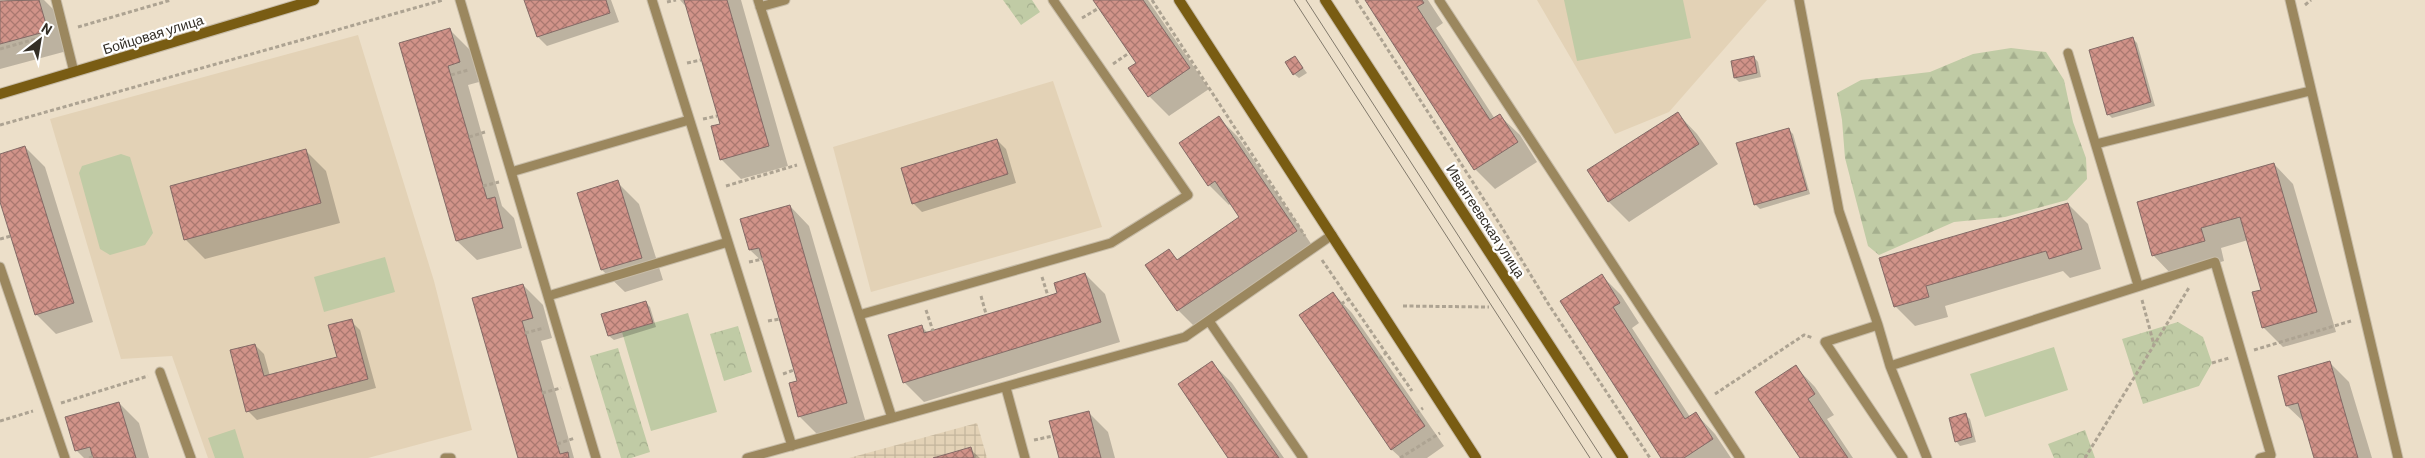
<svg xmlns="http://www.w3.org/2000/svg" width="2425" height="458" viewBox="0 0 2425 458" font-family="Barlow,sans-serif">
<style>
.built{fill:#e3d2b6}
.industrial{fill:url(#industrial-grid)}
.forest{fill:url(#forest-firs)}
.park{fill:url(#park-crowns)}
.pitch{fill:#c0cba5}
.shadow{fill:#0003}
.building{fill:url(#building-cross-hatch);stroke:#836a66}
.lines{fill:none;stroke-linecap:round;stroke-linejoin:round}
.lane-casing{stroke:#c7bca8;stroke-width:11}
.secondary-casing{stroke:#c7bca8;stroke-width:12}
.path{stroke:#ada392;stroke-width:3;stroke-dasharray:4 2.5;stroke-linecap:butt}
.lane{stroke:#9b875e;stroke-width:9}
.secondary{stroke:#795c13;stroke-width:10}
.tram{stroke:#827a6c;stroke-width:1}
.labels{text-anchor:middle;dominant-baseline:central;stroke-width:4.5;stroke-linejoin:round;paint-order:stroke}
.street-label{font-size:14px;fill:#332e26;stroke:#fff}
</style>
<defs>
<pattern id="industrial-grid" width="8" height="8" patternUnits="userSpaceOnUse" patternTransform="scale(1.25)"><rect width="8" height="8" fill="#e3d2b6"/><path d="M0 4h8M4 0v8" fill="none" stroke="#c3b59c"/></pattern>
<pattern id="forest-firs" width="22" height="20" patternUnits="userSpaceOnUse" patternTransform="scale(1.25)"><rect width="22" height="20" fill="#c0cba5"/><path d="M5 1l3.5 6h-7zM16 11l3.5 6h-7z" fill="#a5af8e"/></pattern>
<pattern id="park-crowns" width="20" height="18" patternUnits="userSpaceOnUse" patternTransform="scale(1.25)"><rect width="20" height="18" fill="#c0cba5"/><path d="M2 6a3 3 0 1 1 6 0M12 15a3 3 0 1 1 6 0" fill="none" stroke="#a5af8e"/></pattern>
<pattern id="building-cross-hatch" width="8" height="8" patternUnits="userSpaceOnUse" patternTransform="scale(1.25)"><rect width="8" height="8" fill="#d19389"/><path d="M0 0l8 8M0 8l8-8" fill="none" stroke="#aa7870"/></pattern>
</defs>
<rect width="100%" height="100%" fill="#ecdfc9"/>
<path class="built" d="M 1537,0 L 1767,0 L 1669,112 L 1615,134 Z
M 358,35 L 434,281 L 472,430 L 368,458 L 208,458 L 172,356 L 121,359 L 50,119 Z
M 1053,81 L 1102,227 L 871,292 L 833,147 Z"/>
<path class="industrial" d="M 977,423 L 987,458 L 849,458 Z"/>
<path class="forest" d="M 2011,48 L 2046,52 L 2064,80 L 2073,122 L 2086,158 L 2087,179 L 2067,200 L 2005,217 L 1954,222 L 1879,255 L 1868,246 L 1845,158 L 1842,120 L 1837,93 L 1861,80 L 1930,72 L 1973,54 Z"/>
<path class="park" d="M 1003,0 L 1032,0 L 1040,12 L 1021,25 Z
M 2178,322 L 2203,337 L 2212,363 L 2199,386 L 2143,404 L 2122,339 Z
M 738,326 L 752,372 L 724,381 L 710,334 Z
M 618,348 L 650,452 L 631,458 L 621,458 L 590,356 Z
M 2085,430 L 2095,458 L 2054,458 L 2048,444 Z"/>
<path class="pitch" d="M 1564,0 L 1683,0 L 1691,38 L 1577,61 Z
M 121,154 L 130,157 L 153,233 L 145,245 L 110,255 L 100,249 L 79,173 L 82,166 Z
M 385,257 L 395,292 L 324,312 L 314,277 Z
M 688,313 L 717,412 L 651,431 L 622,332 Z
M 2054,347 L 2068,390 L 1985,417 L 1970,374 Z
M 235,429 L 244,458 L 215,458 L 208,438 Z"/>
<path class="shadow" d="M 8,0 L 44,0 L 56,12 L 67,51 L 0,69 L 0,2 Z
M 526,0 L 611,0 L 619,22 L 547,46 L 538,37 Z
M 680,0 L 741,0 L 788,166 L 741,179 L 721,159 L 721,125 L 688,9 Z
M 1095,0 L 1148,0 L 1209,89 L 1169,116 L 1149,96 L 1138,63 Z
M 1367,0 L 1428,0 L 1443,23 L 1436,28 L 1495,119 L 1500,116 L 1520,135 L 1537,162 L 1495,189 L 1475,169 Z
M 450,30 L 470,50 L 479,82 L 468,85 L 502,206 L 514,218 L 522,248 L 477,260 L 457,241 L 401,43 Z
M 2133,39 L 2137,43 L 2155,106 L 2112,118 L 2108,114 Z
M 1295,57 L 1307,73 L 1299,78 L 1294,74 Z
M 1754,57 L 1758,62 L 1761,77 L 1739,82 L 1735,78 Z
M 1678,114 L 1697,134 L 1718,164 L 1629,222 L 1609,202 L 1589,170 Z
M 1219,118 L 1238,137 L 1316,251 L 1198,330 L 1178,310 L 1147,265 L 1169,250 L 1178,260 L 1241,218 L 1231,203 L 1229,205 L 1209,185 Z
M 1788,129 L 1793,134 L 1810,194 L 1760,209 L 1756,205 L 1738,144 Z
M 997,140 L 1006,149 L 1016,183 L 922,212 L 913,203 Z
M 25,147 L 45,167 L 93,322 L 56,334 L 36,314 L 0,198 L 0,155 Z
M 306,151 L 326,171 L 340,223 L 205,259 L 185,239 Z
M 2274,164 L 2293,184 L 2336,332 L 2283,347 L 2263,327 L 2262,291 L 2248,240 L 2221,248 L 2224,261 L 2173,276 L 2154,256 L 2138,203 Z
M 617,182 L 639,204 L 663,280 L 625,292 L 602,270 L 579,193 Z
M 2068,204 L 2088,224 L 2101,269 L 2070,278 L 2063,271 L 1945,306 L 1948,317 L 1915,326 L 1895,306 L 1881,259 Z
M 790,206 L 809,226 L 866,423 L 819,436 L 799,416 L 799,382 L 766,265 L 750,250 Z
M 1085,274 L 1105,294 L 1120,342 L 924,402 L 904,382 L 921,326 L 928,333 L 1058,293 Z
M 1601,275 L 1621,295 L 1639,323 L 1632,328 L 1690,417 L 1696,414 L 1715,434 L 1731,458 L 1663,458 Z
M 523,285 L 543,305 L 552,338 L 541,341 L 574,458 L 519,458 L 474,299 Z
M 1333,293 L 1352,313 L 1444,446 L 1427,458 L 1401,458 L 1391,449 Z
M 645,302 L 650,307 L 656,327 L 614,340 L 609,336 Z
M 351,321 L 360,330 L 376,388 L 257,420 L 248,411 L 255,345 L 264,354 L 270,376 L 338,358 Z
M 2329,362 L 2349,382 L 2372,458 L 2315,458 L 2305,423 L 2287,406 Z
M 1212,363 L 1232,383 L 1284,458 L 1230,458 Z
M 1796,367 L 1815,387 L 1834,415 L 1827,419 L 1853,458 L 1802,458 Z
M 119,403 L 139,423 L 149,458 L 84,458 L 77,451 L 67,418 Z
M 1088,412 L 1108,432 L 1115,458 L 1060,458 Z
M 1965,415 L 1970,419 L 1976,442 L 1960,446 L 1956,441 Z
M 970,449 L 980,458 L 937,458 Z"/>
<path class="building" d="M 39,0 L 48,31 L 0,44 L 0,1 Z
M 524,0 L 606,0 L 610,13 L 537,37 Z
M 684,0 L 727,0 L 769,146 L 720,160 L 711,126 L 720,124 Z
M 1093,0 L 1143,0 L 1190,68 L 1148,97 L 1128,68 L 1136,63 Z
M 1365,0 L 1422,0 L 1424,3 L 1417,7 L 1490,120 L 1500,114 L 1518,142 L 1474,170 Z
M 450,28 L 460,62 L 448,66 L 487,199 L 495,197 L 503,228 L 456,241 L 399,43 Z
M 2133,37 L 2151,102 L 2107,115 L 2089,50 Z
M 1295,56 L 1303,68 L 1293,75 L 1285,62 Z
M 1754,56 L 1757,73 L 1734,78 L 1731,61 Z
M 1678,112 L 1699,144 L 1608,202 L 1587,170 Z
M 1219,116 L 1297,231 L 1177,311 L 1145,265 L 1169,249 L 1177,260 L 1239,217 L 1215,181 L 1208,186 L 1179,143 Z
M 1789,128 L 1807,190 L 1754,205 L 1736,143 Z
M 997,139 L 1008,174 L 912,204 L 901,168 Z
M 25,146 L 74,303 L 35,315 L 0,202 L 0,154 Z
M 306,149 L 321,203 L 184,240 L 170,186 Z
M 2274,163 L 2317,312 L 2262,328 L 2252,292 L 2261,290 L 2240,217 L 2201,228 L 2205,241 L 2152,256 L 2137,202 Z
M 618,180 L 642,258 L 601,270 L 577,193 Z
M 2068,203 L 2082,249 L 2049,259 L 2046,251 L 1926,286 L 1929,297 L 1894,307 L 1879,258 Z
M 790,205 L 847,403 L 798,417 L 789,383 L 797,381 L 759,248 L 749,250 L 740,219 Z
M 1085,273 L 1101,322 L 903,383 L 888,335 L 922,325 L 924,333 L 1048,296 L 1057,293 L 1054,283 Z
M 1602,274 L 1620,303 L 1613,307 L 1685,419 L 1696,412 L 1713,439 L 1684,458 L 1661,458 L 1560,301 Z
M 523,284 L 533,318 L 522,321 L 560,454 L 568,452 L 569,458 L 518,458 L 472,298 Z
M 1333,292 L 1425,426 L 1391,450 L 1299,315 Z
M 646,301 L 653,323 L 608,336 L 601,314 Z
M 352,319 L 368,379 L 246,412 L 230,350 L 255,344 L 264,376 L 337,357 L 328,325 Z
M 1212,361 L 1258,428 L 1279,458 L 1228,458 L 1178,384 Z
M 2330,361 L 2358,458 L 2314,458 L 2298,403 L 2286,406 L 2278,376 Z
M 1796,365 L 1815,394 L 1808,399 L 1848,458 L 1800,458 L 1755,392 Z
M 119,402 L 136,458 L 93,458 L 90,447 L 75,451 L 65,417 Z
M 1089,411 L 1101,458 L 1059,458 L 1049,421 Z
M 1966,413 L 1972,437 L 1955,442 L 1949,418 Z
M 971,447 L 974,458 L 933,458 L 954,452 Z"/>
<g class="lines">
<defs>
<path id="lane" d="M 56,0 L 74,72
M 460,0 L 596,458
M 652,0 L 792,446
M 758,0 L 892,418
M 1439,0 L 1740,458
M 1799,0 L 1839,211 L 1878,325 L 1890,366 L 1927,458
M 2290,0 L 2398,458
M 760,7 L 785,0
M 2068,53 L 2138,285
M 2096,144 L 2310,91
M 511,172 L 689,120
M 0,267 L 65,458
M 548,296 L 728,242
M 859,315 L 1111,243 L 1188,195 L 1053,0
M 1209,321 L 1303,458
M 1878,325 L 1825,342 L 1903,458
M 1890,366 L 2215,262 L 2271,455 L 2260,458
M 160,372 L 191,458
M 1006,388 L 1025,458
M 445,458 L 451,458
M 747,458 L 1185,337 L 1332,235"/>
<path id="secondary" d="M 1179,0 L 1476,458
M 1325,0 L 1623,458
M 0,94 L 314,0"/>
</defs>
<use href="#lane" class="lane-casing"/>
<use href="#secondary" class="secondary-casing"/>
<path class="path" d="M 1152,0 L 1305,236
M 1356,0 L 1501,226 L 1549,305 L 1650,458
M 667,2 L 676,0
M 2305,5 L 2311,0
M 1082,18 L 1099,8
M 78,27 L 171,0
M 0,49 L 50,35
M 687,63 L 701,60
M 1113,64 L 1129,53
M 451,75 L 468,70
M 703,119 L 717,116
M 0,125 L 443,0
M 469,137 L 485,132
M 483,186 L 499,182
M 726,186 L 797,165
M 0,239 L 11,236
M 1322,260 L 1412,391
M 749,262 L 763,259
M 1042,277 L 1048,296
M 981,296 L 986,314
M 2142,300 L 2154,345
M 1341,304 L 1349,299
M 1403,306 L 1489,307
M 926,310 L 933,331
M 768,321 L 780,319
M 525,333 L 544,328
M 2254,350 L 2351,321
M 1379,359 L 1386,353
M 2212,363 L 2229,358
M 783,374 L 794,370
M 542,393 L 561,388
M 1715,394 L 1804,335 L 1813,338
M 61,403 L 148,376
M 1416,413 L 1423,408
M 0,421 L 33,411
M 1034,440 L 1053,436
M 557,444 L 575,438
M 89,458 L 93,457
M 1400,458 L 1440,433
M 2085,458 L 2190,286"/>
<use href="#lane" class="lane"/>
<use href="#secondary" class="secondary"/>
<path class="tram" d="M 1294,0 L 1590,458
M 1306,0 L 1602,458"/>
</g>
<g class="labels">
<g class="street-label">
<text transform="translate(153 34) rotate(-17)">Бойцовая улица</text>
<text transform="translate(1486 221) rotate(57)">Ивантеевская улица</text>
</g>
</g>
<g transform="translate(40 40) rotate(31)" stroke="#ffffff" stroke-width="4" paint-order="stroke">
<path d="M0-4L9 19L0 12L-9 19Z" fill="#332e26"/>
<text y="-8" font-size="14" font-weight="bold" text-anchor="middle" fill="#332e26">N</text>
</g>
</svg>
